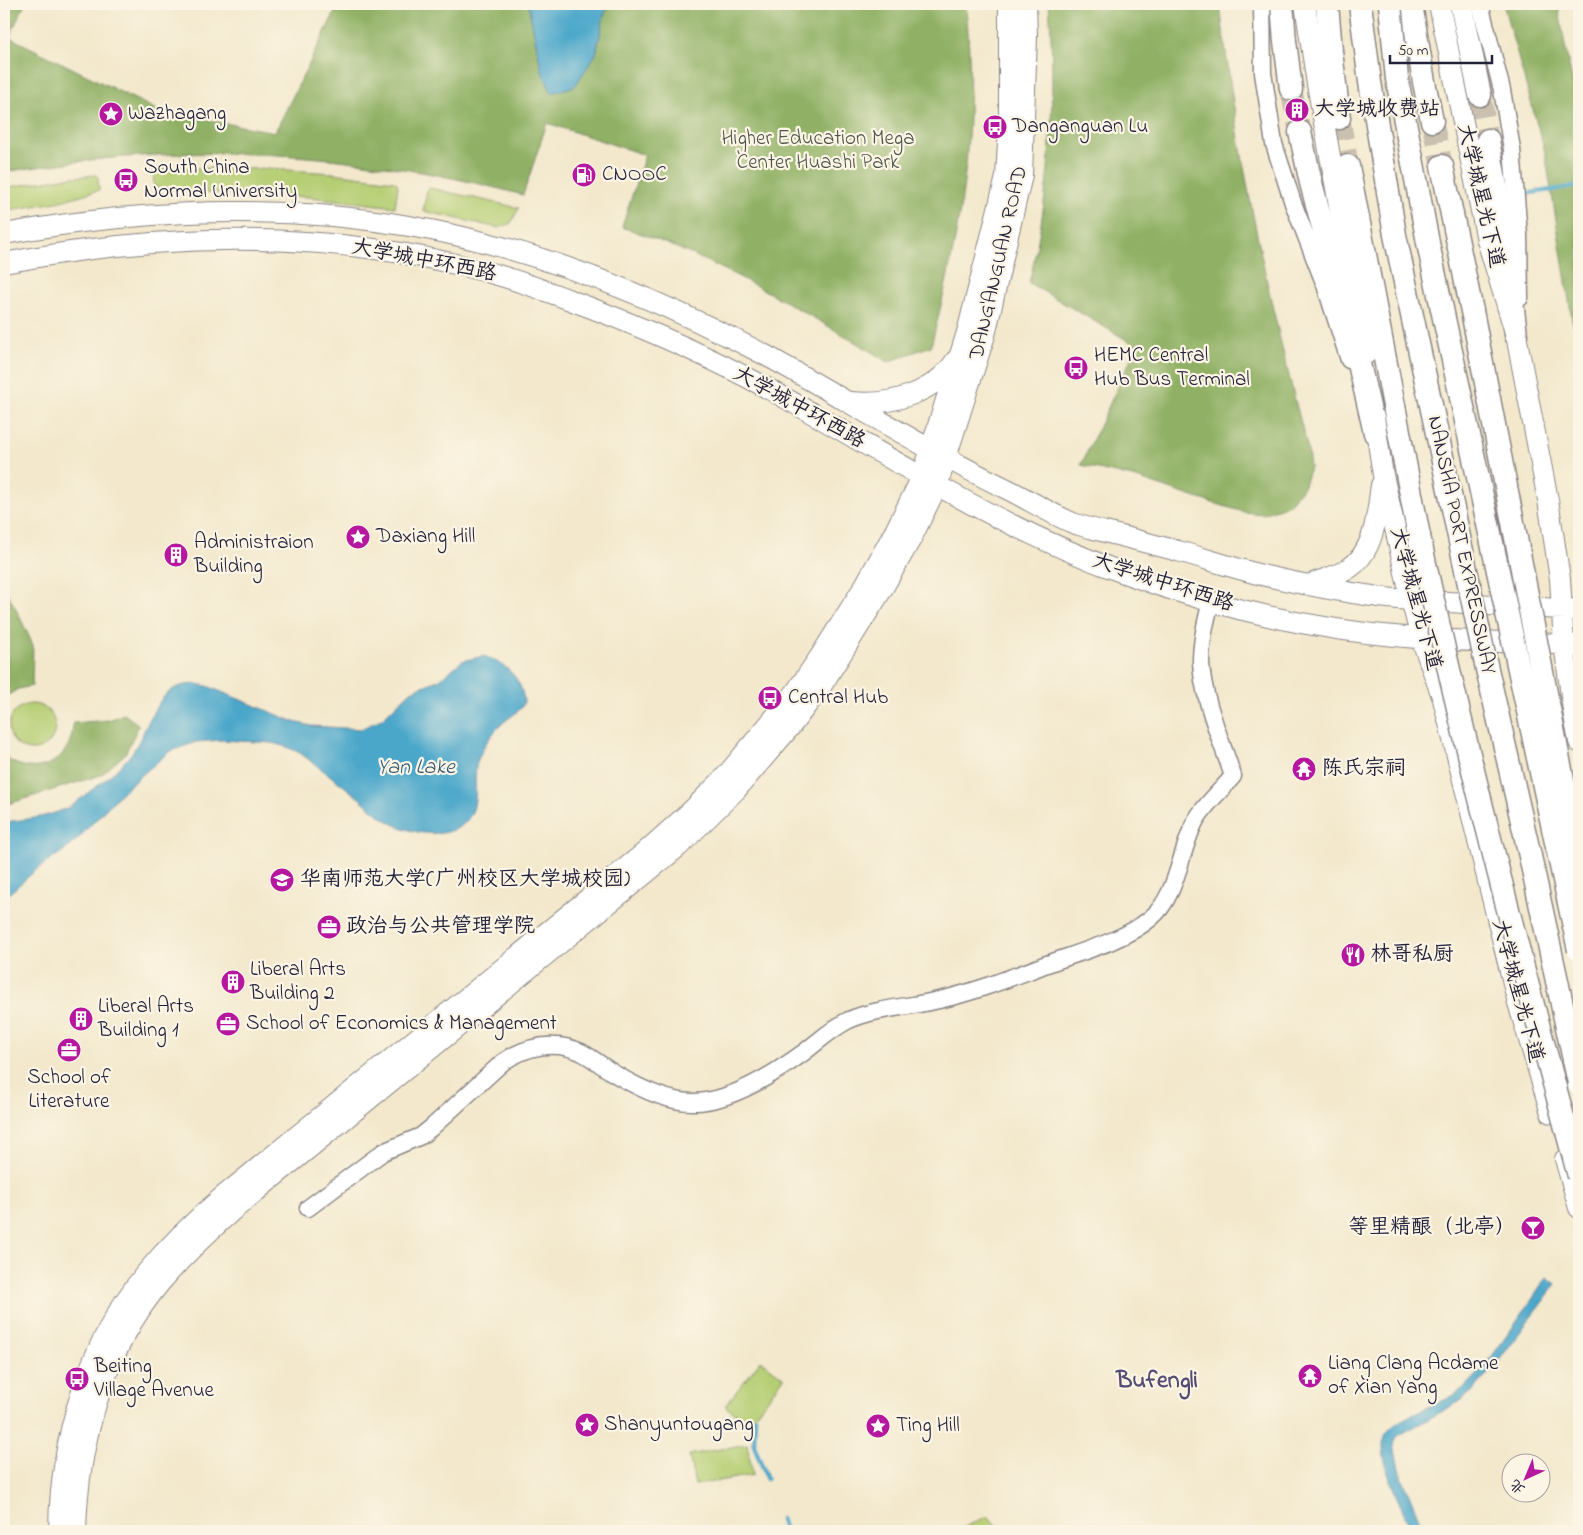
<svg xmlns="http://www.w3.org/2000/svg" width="1583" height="1535" viewBox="0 0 1583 1535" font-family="'Indie Flower','LXGW WenKai TC',sans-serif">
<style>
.green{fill:#b5ce73;stroke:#6c7857}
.forest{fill:#90b165;stroke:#596a50}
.water{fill:#4ca7ca;stroke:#376482}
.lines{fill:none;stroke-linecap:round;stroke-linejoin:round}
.stream{stroke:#4ca7ca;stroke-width:4.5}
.highway-tunnel{stroke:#c9c0af;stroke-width:22;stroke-dasharray:22 11;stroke-linecap:butt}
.minor-casing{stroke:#8a8584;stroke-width:19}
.major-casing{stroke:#8a8584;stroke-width:22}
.highway-casing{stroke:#8a8584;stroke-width:25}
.minor{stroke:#fff;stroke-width:16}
.major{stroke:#fff;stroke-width:20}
.highway{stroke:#fff;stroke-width:22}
.highway-bridge-casing{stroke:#8a8584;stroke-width:25;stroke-linecap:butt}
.highway-bridge{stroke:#fff;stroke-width:22}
.labels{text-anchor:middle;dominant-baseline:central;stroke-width:4.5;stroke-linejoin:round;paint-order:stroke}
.poi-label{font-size:21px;fill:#22223b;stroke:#fcf5e5;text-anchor:start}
.park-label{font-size:21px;fill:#4e564c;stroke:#fcf5e5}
.street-label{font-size:21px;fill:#22223b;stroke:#fcf5e5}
.water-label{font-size:22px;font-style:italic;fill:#335774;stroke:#fcf5e5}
.quarter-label{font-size:24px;font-weight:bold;fill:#544c72;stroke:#fcf5e5}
</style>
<rect width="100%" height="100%" fill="#fcf5e5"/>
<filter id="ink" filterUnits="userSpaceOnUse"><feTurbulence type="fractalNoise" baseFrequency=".02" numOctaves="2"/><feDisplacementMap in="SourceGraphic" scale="10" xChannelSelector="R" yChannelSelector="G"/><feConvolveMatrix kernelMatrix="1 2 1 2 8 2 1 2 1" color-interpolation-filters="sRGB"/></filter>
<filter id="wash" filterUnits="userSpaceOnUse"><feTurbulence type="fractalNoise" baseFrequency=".0096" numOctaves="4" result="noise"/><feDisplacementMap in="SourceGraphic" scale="20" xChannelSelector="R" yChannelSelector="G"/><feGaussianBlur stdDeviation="1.12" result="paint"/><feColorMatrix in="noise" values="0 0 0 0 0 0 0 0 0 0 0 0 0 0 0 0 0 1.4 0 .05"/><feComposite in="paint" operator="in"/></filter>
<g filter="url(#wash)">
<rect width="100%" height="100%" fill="#f3e8cc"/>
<path class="green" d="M 186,168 L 272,169 L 333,173 L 394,181 L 397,183 L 398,186 L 395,207 L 310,197 L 207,193 L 154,187 L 153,171 L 155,169 Z
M 96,175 L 98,177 L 99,190 L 57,202 L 4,211 L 4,188 L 63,178 Z
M 430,188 L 519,208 L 511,223 L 499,228 L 423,211 L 427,190 Z
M9 727a23 23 0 1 1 46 0a23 23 0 1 1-46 0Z
M 761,1360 L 784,1378 L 748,1424 L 725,1406 Z
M 747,1444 L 753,1475 L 695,1485 L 689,1455 Z
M 988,1516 L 1001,1531 L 956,1531 Z"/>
<path class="forest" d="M 4,4 L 25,4 L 9,37 L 161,112 L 275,132 L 339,4 L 528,4 L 542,72 L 596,54 L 604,15 L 610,4 L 966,4 C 972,74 971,147 959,216 C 952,260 942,303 931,346 L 888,362 C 802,310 717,259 622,227 L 645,155 L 547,123 L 523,195 C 405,163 281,148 158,155 C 107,157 55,164 4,172 Z
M 1049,4 L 1220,4 C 1237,155 1269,303 1308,450 L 1310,467 L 1304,485 L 1300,491 L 1290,503 L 1283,507 L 1263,514 L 1244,512 L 1193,497 L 1137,478 L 1081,465 L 1137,346 L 1029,283 C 1051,193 1056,96 1049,4 Z
M 1503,4 L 1558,4 L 1566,52 L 1579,112 L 1579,350 L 1572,319 L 1545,152 Z
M 4,588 L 15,607 L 33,645 L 32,686 L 18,689 L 4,698 Z
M 124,714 L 139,725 L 125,754 L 101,775 L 8,804 L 4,803 L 4,756 C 34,781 73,762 73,723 L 109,720 Z"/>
<path class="water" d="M 528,4 L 610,4 L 604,15 L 596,54 L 575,86 L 552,93 L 542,72 Z
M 483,656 C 506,663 522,678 524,702 C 521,712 510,716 503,723 C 493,732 484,745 479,757 C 470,777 482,800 468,819 C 452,841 414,834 393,824 C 379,817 367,804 354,794 C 337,780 318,767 300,753 L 287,747 L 272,743 L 222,740 L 196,742 L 169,752 L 122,792 L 72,845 L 36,870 L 4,898 L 4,822 C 28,819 54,817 74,804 C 92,789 112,776 127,759 C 153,730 152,674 207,686 L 295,722 L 311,726 L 361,729 L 383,718 L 411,691 L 440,679 L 462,661 Z
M 1547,1277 L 1556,1284 L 1494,1367 L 1473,1391 L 1459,1402 L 1398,1436 L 1394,1444 L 1399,1469 L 1424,1531 L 1413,1531 C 1402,1510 1378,1461 1384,1438 C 1390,1418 1440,1405 1457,1393 C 1475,1381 1487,1363 1500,1345 C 1516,1323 1532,1300 1547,1277 Z"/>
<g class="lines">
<path class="stream" d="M 1524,194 L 1579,186
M 755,1417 L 754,1445 L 767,1479
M 781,1519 L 785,1531"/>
</g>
</g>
<g filter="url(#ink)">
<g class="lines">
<path class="highway-tunnel" d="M 1291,89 L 1300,132
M 1480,95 L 1488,140
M 1339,118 L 1348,166
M 1432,121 L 1442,166"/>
<defs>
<path id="minor" d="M 1262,4 L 1263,73 L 1274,144 L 1293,203 L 1325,285 L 1349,360
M 1480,4 L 1502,90 L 1512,149 L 1519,235 L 1520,298
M 308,1208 L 383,1152 L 421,1136 L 431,1128 L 503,1062 C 526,1046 555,1040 581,1052 C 593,1058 603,1067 615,1074 C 637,1087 666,1102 692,1102 C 729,1103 774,1074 803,1053 C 818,1042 832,1028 849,1020 C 877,1008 910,1007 939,1000 C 976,992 1012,977 1047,964 C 1080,952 1124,941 1151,918 C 1178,896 1180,849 1196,820 C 1206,803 1221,791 1233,776 C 1222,743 1202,696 1201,662 C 1201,641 1206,621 1211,601"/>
<path id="major" d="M 1305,4 L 1317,84 L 1366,354
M 1439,4 L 1487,240 L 1516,335 L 1548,500 L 1560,579 L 1564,644 L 1573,710 L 1579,742
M 4,234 C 137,210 275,203 409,226 C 534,247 655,297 767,356 C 847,400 924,449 1007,489 C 1029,500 1051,514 1073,523 C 1084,527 1095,529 1105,532 C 1130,538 1154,545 1178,551 C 1207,559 1236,569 1266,576 C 1301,584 1336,591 1372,596 C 1402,601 1433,601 1463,603 C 1502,606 1540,609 1579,609
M 4,263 C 161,233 327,229 483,271 C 512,278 541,289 570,300 C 632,323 693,349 752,380 C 809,410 863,444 919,475 C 983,512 1051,546 1121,572 C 1211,606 1309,629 1405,637 C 1462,642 1521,642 1579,645
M 851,402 C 890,406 934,394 956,360
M 1374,417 L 1383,475 L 1411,599 L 1421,638 L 1443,699 L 1518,1003 L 1551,1113
M 1311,584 C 1323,579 1337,576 1348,569 C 1375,552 1377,514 1381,485
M 1565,1159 L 1579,1208
M 59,1531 C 60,1440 87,1344 146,1273 C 169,1245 194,1221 221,1198 L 644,853 L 691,811 L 724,778 L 795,693 L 819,658 L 865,585 L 895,531 L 922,477 L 968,329 L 1006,177 L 1009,124 L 1009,4
M 76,1531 C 78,1443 103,1352 160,1283 C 182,1257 206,1234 232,1211 L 678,847 L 736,790 L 791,726 L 822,685 L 880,593 L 911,539 L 937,486 L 985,335 L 1022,175 L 1027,36 L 1026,4"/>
<path id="highway" d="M 1282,4 L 1285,41 L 1291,89
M 1327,4 L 1331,51 L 1339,118
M 1411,4 L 1424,82 L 1432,121
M 1461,4 L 1480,95
M 1300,132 L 1311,183 L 1354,342 L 1375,433
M 1488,140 L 1504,233 L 1516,335
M 1348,166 L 1419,536
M 1442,166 L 1472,311"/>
</defs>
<use href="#minor" class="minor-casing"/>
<use href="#major" class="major-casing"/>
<use href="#highway" class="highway-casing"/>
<use href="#minor" class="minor"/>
<use href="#major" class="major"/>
<use href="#highway" class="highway"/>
<defs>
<path id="highway-bridge" d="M 1360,4 L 1370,82 L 1395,235 L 1487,669 L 1530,856 L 1579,1083
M 1390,4 L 1397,79 L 1429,248 L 1579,950
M 1472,311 L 1579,863
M 1419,536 C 1465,751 1521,963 1579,1176"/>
</defs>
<use href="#highway-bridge" class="highway-bridge-casing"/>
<use href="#highway-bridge" class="highway-bridge"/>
</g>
</g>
<defs>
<symbol id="building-disc" viewBox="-11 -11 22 22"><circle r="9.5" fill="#b5179e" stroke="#fcf5e5"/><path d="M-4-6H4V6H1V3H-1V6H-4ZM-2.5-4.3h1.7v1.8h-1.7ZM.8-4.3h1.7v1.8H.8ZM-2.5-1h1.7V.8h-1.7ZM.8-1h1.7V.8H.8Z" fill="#fff"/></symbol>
<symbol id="sight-disc" viewBox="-11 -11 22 22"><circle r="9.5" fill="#b5179e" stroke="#fcf5e5"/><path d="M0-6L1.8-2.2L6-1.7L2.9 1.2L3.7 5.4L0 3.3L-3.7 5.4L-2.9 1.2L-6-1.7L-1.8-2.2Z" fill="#fff"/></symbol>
<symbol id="bus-disc" viewBox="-11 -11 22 22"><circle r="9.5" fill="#b5179e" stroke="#fcf5e5"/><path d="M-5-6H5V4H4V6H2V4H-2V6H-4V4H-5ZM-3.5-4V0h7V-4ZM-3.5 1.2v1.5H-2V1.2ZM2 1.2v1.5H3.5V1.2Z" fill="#fff"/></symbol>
<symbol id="fuel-disc" viewBox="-11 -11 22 22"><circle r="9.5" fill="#b5179e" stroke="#fcf5e5"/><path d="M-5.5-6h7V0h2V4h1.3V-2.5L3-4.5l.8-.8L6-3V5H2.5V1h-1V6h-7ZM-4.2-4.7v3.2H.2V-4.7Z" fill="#fff"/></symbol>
<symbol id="temple-disc" viewBox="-11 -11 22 22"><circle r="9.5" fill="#b5179e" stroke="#fcf5e5"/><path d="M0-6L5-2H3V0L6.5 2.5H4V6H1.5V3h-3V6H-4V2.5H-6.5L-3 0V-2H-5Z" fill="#fff"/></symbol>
<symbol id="university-disc" viewBox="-11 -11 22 22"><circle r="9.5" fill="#b5179e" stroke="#fcf5e5"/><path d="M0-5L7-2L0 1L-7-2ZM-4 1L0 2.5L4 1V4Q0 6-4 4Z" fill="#fff"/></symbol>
<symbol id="office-disc" viewBox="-11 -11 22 22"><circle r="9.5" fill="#b5179e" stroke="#fcf5e5"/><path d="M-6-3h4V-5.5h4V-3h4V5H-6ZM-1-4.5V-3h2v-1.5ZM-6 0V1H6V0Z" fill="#fff"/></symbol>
<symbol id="restaurant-disc" viewBox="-11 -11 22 22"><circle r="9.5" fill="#b5179e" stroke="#fcf5e5"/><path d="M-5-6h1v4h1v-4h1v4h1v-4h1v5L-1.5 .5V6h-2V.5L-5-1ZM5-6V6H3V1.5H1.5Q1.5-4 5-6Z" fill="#fff"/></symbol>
<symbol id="bar-disc" viewBox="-11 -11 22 22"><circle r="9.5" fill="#b5179e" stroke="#fcf5e5"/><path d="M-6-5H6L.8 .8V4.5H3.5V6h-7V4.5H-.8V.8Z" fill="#fff"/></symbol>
</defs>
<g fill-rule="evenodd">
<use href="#building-disc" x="1283" y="96" width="28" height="28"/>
<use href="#sight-disc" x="97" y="100" width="28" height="28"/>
<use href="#bus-disc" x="981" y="113" width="28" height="28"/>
<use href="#fuel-disc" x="570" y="161" width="28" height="28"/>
<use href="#bus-disc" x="112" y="166" width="28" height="28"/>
<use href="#bus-disc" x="1062" y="354" width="28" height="28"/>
<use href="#sight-disc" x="344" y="523" width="28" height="28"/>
<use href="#building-disc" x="162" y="541" width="28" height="28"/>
<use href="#bus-disc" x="756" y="684" width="28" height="28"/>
<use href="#temple-disc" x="1290" y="755" width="28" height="28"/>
<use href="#university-disc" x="268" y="866" width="28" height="28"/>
<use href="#office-disc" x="315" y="913" width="28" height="28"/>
<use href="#restaurant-disc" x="1339" y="941" width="28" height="28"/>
<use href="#building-disc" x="219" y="968" width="28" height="28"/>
<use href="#building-disc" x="67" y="1005" width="28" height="28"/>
<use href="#office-disc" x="214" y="1010" width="28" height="28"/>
<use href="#office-disc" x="55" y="1036" width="28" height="28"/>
<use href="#bar-disc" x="1519" y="1214" width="28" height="28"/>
<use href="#temple-disc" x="1296" y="1362" width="28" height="28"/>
<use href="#bus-disc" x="63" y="1365" width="28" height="28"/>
<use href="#sight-disc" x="573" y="1411" width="28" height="28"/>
<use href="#sight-disc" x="864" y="1412" width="28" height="28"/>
</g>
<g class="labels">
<g class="poi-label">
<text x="1314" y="110">大学城收费站</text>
<text x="128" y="114">Wazhagang</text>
<text x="1012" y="127">Danganguan Lu</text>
<text x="144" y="168">South China<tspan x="144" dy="24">Normal University</tspan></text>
<text x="602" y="175">CNOOC</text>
<text x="1094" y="356">HEMC Central<tspan x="1094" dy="24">Hub Bus Terminal</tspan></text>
<text x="376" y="537">Daxiang Hill</text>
<text x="194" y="543">Administraion<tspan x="194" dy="24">Building</tspan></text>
<text x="788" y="698">Central Hub</text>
<text x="1322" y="769">陈氏宗祠</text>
<text x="300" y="880">华南师范大学(广州校区大学城校园)</text>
<text x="346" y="927">政治与公共管理学院</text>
<text x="1370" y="955">林哥私厨</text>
<text x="250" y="970">Liberal Arts<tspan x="250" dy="24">Building 2</tspan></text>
<text x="98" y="1007">Liberal Arts<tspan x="98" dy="24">Building 1</tspan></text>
<text x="246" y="1024">School of Economics &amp; Management</text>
<text x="69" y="1078" text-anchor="middle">School of<tspan x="69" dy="24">Literature</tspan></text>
<text x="1516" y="1228" text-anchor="end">等里精酿（北亭）</text>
<text x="1328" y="1364">Liang Clang Acdame<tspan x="1328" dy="24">of Xian Yang</tspan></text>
<text x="94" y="1367">Beiting<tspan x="94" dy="24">Village Avenue</tspan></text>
<text x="604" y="1425">Shanyuntougang</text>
<text x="896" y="1426">Ting Hill</text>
</g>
<g class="park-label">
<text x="818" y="139">Higher Education Mega<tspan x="818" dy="24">Center Huashi Park</tspan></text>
</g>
<g class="street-label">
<text transform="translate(1480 196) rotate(77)">大学城星光下道</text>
<text transform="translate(424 261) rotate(11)">大学城中环西路</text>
<text transform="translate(999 263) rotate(-77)">DANG'ANGUAN ROAD</text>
<text transform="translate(799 408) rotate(29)">大学城中环西路</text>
<text transform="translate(1461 545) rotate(78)">NANSHA PORT EXPRESSWAY</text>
<text transform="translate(1163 583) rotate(18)">大学城中环西路</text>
<text transform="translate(1415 599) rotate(75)">大学城星光下道</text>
<text transform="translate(1517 991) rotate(75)">大学城星光下道</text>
</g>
<g class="water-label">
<text x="416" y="768">Yan Lake</text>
</g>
<g class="quarter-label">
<text x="1157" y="1381">Bufengli</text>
</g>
</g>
<rect width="1583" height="1535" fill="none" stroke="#fcf5e5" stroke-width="20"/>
<g transform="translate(1526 1478) rotate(224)"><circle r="24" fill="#fcf5e5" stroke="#a5a1a1"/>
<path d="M0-4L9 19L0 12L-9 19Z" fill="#b5179e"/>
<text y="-8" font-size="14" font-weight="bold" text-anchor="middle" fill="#22223b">北</text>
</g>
<path d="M1390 55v8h102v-8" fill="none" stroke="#22223b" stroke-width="2.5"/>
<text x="1398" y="55" font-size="15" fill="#22223b" stroke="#fcf5e5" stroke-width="4" paint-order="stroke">50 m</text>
</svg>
